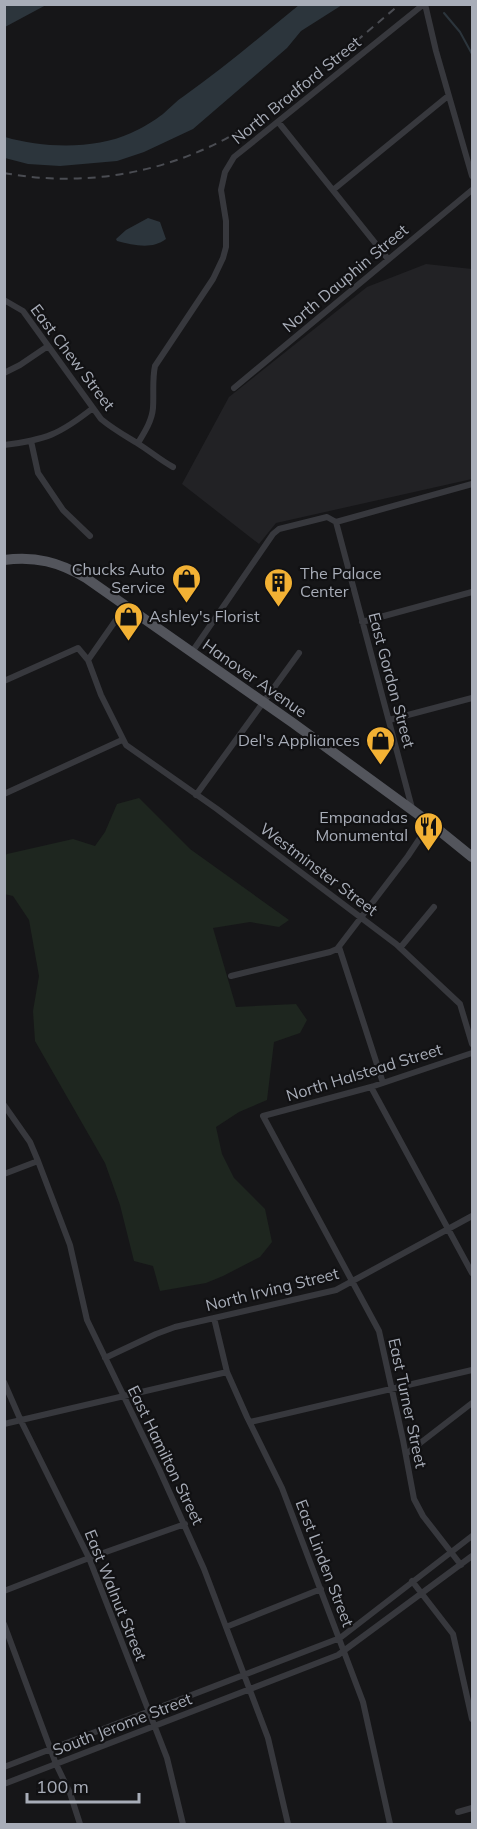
<svg xmlns="http://www.w3.org/2000/svg" width="477" height="1829" viewBox="0 0 477 1829" font-family="Mulish,sans-serif">
<style>
.built{fill:#222225}
.green{fill:#1e261f}
.water{fill:#2c353c}
.lines{fill:none;stroke-linecap:round;stroke-linejoin:round}
.stream{stroke:#2c353c;stroke-width:2}
.street{stroke:#37383d;stroke-width:6}
.primary{stroke:#53555c;stroke-width:10}
.rail{stroke:#4a4c52;stroke-width:2;stroke-dasharray:8 6;stroke-linecap:butt}
.labels{text-anchor:middle;dominant-baseline:central;stroke-width:4.5;stroke-linejoin:round;paint-order:stroke}
.street-label{font-size:16px;fill:#a8adb8;stroke:#111113}
.poi-label{font-size:16px;fill:#a8adb8;stroke:#111113;text-anchor:end}
</style>
<rect width="100%" height="100%" fill="#161618"/>
<path class="built" d="M 426,264 L 472,269 L 472,479 L 276,523 L 259,544 L 182,484 L 229,397 L 367,287 Z"/>
<path class="green" d="M 139,798 L 190,849 L 289,920 L 279,927 L 250,922 L 213,928 L 236,1007 L 296,1004 L 307,1020 L 300,1033 L 274,1042 L 267,1100 L 239,1112 L 216,1127 L 222,1154 L 234,1178 L 265,1209 L 272,1242 L 260,1257 L 223,1276 L 206,1283 L 160,1291 L 153,1266 L 134,1261 L 120,1205 L 105,1163 L 35,1041 L 33,1011 L 39,976 L 29,920 L 13,896 L 4,894 L 5,856 L 7,854 L 73,839 L 95,846 L 105,832 L 117,804 Z"/>
<path class="water" d="M 5,4 L 46,4 L 46,5 L 5,27 Z
M 299,5 L 342,5 L 301,31 L 287,48 L 193,129 L 144,152 L 117,161 L 60,166 L 28,164 L 5,158 L 5,137 C 43,148 94,150 131,133 C 142,128 154,121 163,114 C 170,108 176,101 184,96 C 225,67 261,36 299,5 Z
M 148,218 L 160,222 L 166,239 C 151,250 134,245 117,241 L 116,239 L 126,230 Z"/>
<g class="lines">
<path class="stream" d="M 444,13 L 460,32 L 472,54"/>
<path class="street" d="M 425,4 L 436,51 L 472,176
M 279,123 L 388,259
M 333,190 L 448,96
M 4,300 L 23,311 L 101,419 C 113,429 124,435 137,443 C 150,451 160,460 173,467
M 4,373 L 20,365 L 48,346
M 234,388 L 472,190
M 31,441 L 38,473 L 63,510 L 90,536
M 138,443 C 144,433 152,421 153,408 C 154,394 152,380 155,366 L 213,279 L 223,258 L 226,247 L 226,221 L 221,190 L 225,172 L 234,157 L 424,4
M 4,445 C 46,440 60,434 93,408
M 336,522 L 412,808
M 362,622 L 472,592
M 192,652 L 273,534 L 279,529 L 327,517 L 336,522 L 472,484
M 88,660 L 125,607
M 4,681 L 78,648 L 88,660 L 101,695 L 126,745 L 217,809 L 396,944 L 460,1004 L 472,1044
M 389,720 L 472,698
M 4,794 L 122,740
M 196,795 L 299,653
M 339,947 L 383,1083
M 400,948 L 434,907
M 231,976 L 330,952 L 337,949 L 408,856 L 430,823
M 371,1087 L 472,1273
M 4,1105 L 30,1142 L 38,1161 L 70,1245 L 87,1320 L 159,1469 L 204,1569 L 268,1738 L 288,1824
M 4,1174 L 38,1161
M 214,1318 L 227,1372 L 247,1417 L 282,1488 L 363,1702 L 390,1824
M 105,1358 L 156,1334 L 175,1327 L 336,1290 L 472,1216
M 4,1382 L 21,1421 L 89,1558 L 167,1758 L 183,1824
M 250,1422 L 472,1370
M 4,1424 L 227,1372
M 406,1454 L 472,1403
M 461,1565 L 423,1516 L 414,1499 L 403,1440 L 379,1331 L 263,1116 L 371,1087 L 472,1053
M 412,1581 L 453,1634 L 472,1719
M 4,1591 L 89,1558 L 185,1524
M 4,1624 L 56,1764 L 70,1793 L 80,1824
M 226,1627 L 321,1589
M 4,1767 L 340,1638 L 472,1536
M 4,1784 L 338,1655 L 472,1556
M 458,1812 L 472,1808"/>
<path class="primary" d="M 4,560 C 36,556 59,562 86,578 L 293,723 L 430,823 L 472,857"/>
<path class="rail" d="M 4,173 C 86,188 167,173 238,132 C 259,120 278,104 297,89 C 332,62 366,33 400,4"/>
</g>
<defs>
<symbol id="shop-pin" viewBox="-11 -11 22 30"><path d="M0 17L-7.5 6A9.5 9.5 0 1 1 7.5 6Z" fill="#f2b134" stroke="#111113"/><path d="M-5-2.5h2.3a2.7 3.5 0 0 1 5.4 0H5L5.5 6h-11ZM-1.5-2.5h3a1.5 2.3 0 0 0-3 0Z" fill="#111"/></symbol>
<symbol id="building-pin" viewBox="-11 -11 22 30"><path d="M0 17L-7.5 6A9.5 9.5 0 1 1 7.5 6Z" fill="#f2b134" stroke="#111113"/><path d="M-4-6H4V6H1V3H-1V6H-4ZM-2.5-4.3h1.7v1.8h-1.7ZM.8-4.3h1.7v1.8H.8ZM-2.5-1h1.7V.8h-1.7ZM.8-1h1.7V.8H.8Z" fill="#111"/></symbol>
<symbol id="restaurant-pin" viewBox="-11 -11 22 30"><path d="M0 17L-7.5 6A9.5 9.5 0 1 1 7.5 6Z" fill="#f2b134" stroke="#111113"/><path d="M-5-6h1v4h1v-4h1v4h1v-4h1v5L-1.5 .5V6h-2V.5L-5-1ZM5-6V6H3V1.5H1.5Q1.5-4 5-6Z" fill="#111"/></symbol>
</defs>
<g fill-rule="evenodd">
<use href="#shop-pin" x="170" y="562" width="33" height="45"/>
<use href="#building-pin" x="262" y="566" width="33" height="45"/>
<use href="#shop-pin" x="112" y="600" width="33" height="45"/>
<use href="#shop-pin" x="364" y="724" width="33" height="45"/>
<use href="#restaurant-pin" x="412" y="810" width="33" height="45"/>
</g>
<g class="labels">
<g class="street-label">
<text transform="translate(296 90) rotate(-39)">North Bradford Street</text>
<text transform="translate(345 278) rotate(-40)">North Dauphin Street</text>
<text transform="translate(73 357) rotate(53)">East Chew Street</text>
<text transform="translate(255 678) rotate(35)">Hanover Avenue</text>
<text transform="translate(392 680) rotate(75)">East Gordon Street</text>
<text transform="translate(319 869) rotate(37)">Westminster Street</text>
<text transform="translate(364 1072) rotate(-17)">North Halstead Street</text>
<text transform="translate(272 1289) rotate(-14)">North Irving Street</text>
<text transform="translate(408 1403) rotate(78)">East Turner Street</text>
<text transform="translate(166 1455) rotate(64)">East Hamilton Street</text>
<text transform="translate(325 1563) rotate(69)">East Linden Street</text>
<text transform="translate(116 1595) rotate(68)">East Walnut Street</text>
<text transform="translate(122 1724) rotate(-21)">South Jerome Street</text>
</g>
<g class="poi-label">
<text x="165" y="569">Chucks Auto<tspan x="165" dy="18">Service</tspan></text>
<text x="300" y="573" text-anchor="start">The Palace<tspan x="300" dy="18">Center</tspan></text>
<text x="149" y="616" text-anchor="start">Ashley's Florist</text>
<text x="360" y="740">Del's Appliances</text>
<text x="408" y="817">Empanadas<tspan x="408" dy="18">Monumental</tspan></text>
</g>
</g>
<rect width="477" height="1829" fill="none" stroke="#a8adb8" stroke-width="12"/>
<path d="M27 1793v9h112v-9" fill="none" stroke="#a8adb8" stroke-width="3"/>
<text x="36" y="1793" font-size="18" fill="#a8adb8" stroke="#111113" stroke-width="4.5" paint-order="stroke">100 m</text>
</svg>
